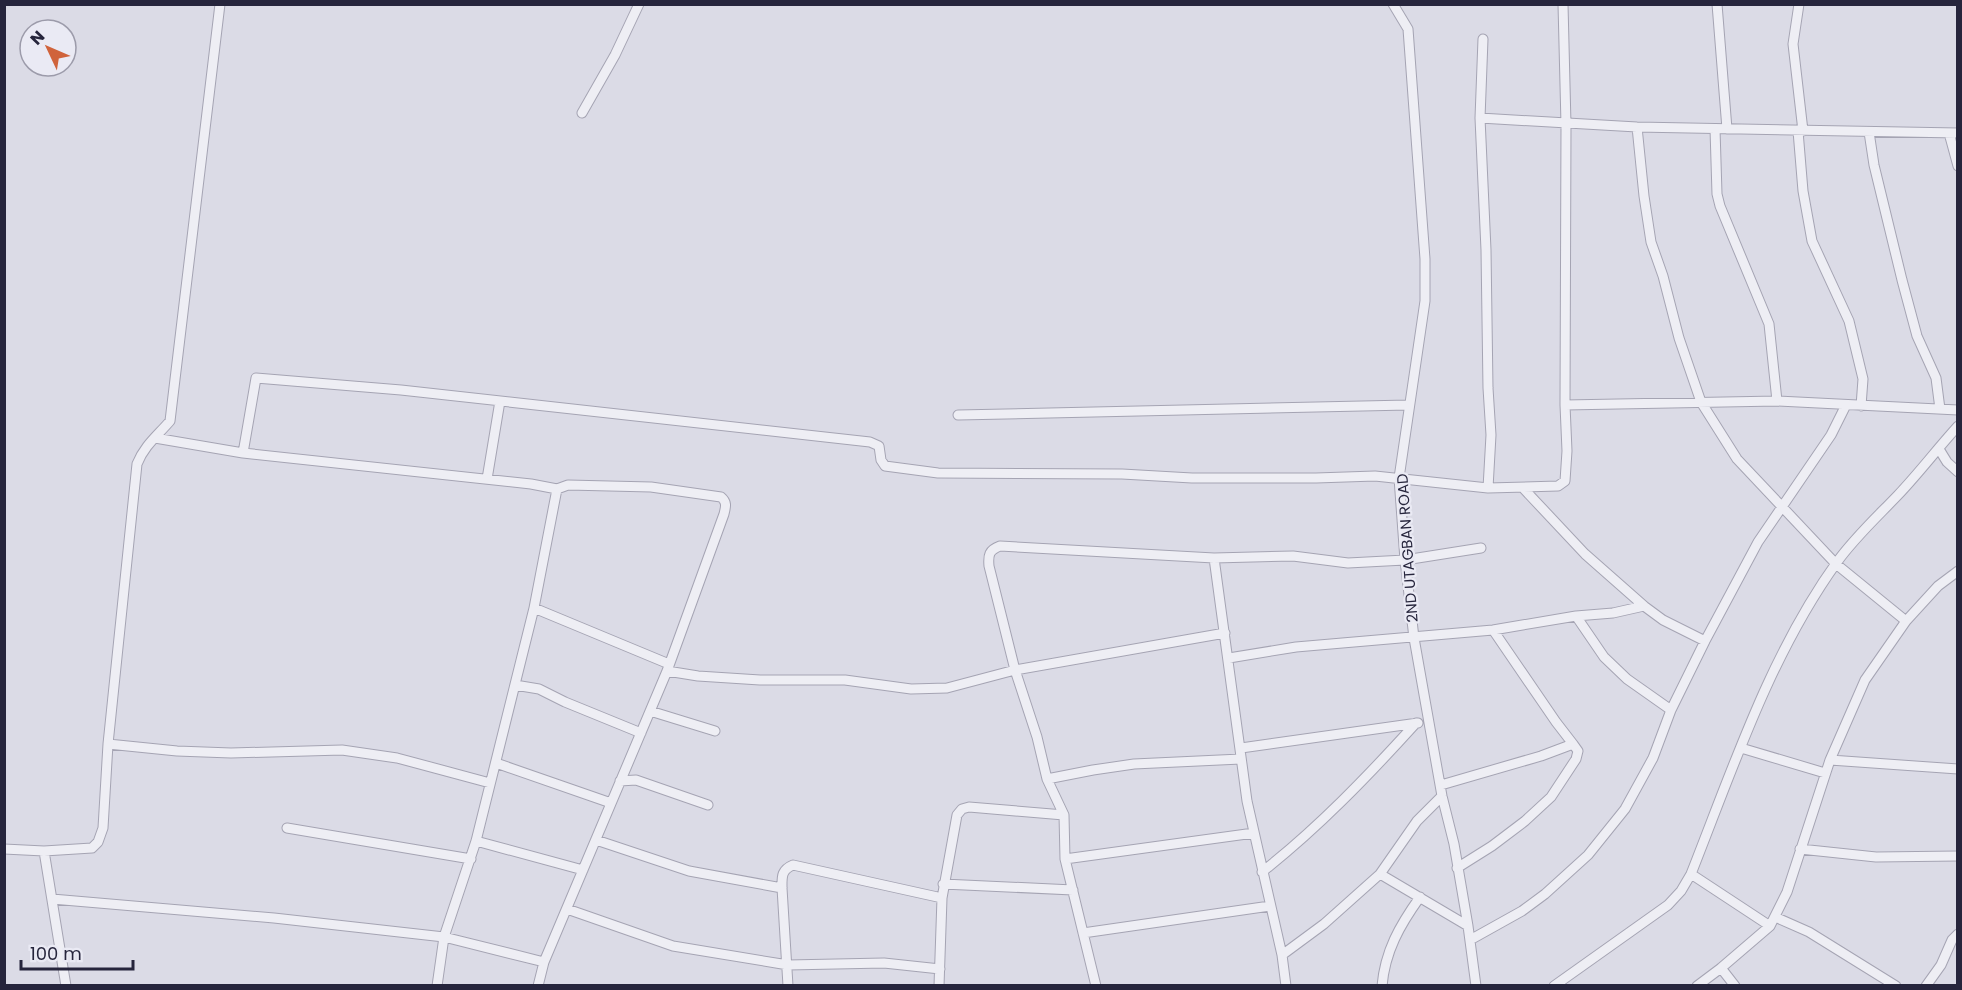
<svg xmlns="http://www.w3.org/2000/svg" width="1962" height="990" viewBox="0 0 1962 990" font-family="Poppins,sans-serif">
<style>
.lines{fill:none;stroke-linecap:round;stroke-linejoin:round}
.minor-casing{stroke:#a5a4b3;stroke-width:11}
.minor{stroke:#eeeef4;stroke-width:9}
.labels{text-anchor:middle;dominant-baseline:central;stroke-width:4.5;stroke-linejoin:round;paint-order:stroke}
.street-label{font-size:15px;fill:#26253c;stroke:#eaeaf4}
</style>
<rect width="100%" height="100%" fill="#dbdbe6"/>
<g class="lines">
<defs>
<path id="minor" d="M 1393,4 L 1408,29 L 1425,259 L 1425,301 L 1399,478 L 1405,560 L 1414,638 L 1442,796 L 1454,844 L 1468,926 L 1476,986
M 1717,4 L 1727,129
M 1799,4 L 1793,44 L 1803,131
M 1483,39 L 1480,118 L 1486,250 L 1488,388 L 1491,435 L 1488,488
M 582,113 L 615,55 L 639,4
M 1480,118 L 1637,127 L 1958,133
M 1637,127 L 1644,196 L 1651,242 L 1663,276 L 1679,338 L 1701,402 L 1737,459 L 1836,564 L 1906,621
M 1715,129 L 1717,194 L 1720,206 L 1769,324 L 1777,401
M 1798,131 L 1803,191 L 1812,241 L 1849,321 L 1863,379 L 1861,406
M 1869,132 L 1874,165 L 1902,280 L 1917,336 L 1936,378 L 1940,409
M 1949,133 L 1958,166
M 1565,405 L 1777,401 L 1958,410
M 958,415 L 1408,405
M 155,438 L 243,453 L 531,484 L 557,489 L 568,485 L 651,487 L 721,497 C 727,502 726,506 724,514 L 667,671 L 544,962 L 538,986
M 1939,449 L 1947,462 L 1958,472
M 243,453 L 256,378 L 401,390 L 870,442 L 879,446 L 881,460 L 885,466 L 938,473 L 1122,474 L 1192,478 L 1316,478 L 1375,476 L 1488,488 L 1558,486 L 1565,481 L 1567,451 L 1565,405 L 1566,125 L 1563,4
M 487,479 L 500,401
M 1214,558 L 1247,801 L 1282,955 L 1286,986
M 1644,606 L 1663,620 L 1705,641
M 534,608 L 669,664
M 1576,616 L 1604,657 L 1627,679 L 1671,710
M 1229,658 L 1296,647 L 1493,630 L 1576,616 L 1613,613 L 1644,606 L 1585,554 L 1523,488
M 667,671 L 698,676 L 760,680 L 845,680 L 911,689 L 947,688 L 1015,670 L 1225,633
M 515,685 L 539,689 L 565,702 L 641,733
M 650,711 L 715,731
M 108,744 L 177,751 L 231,753 L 342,750 L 397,758 L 490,783
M 1241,748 L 1418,723
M 1741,748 L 1825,773
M 1830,760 L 1958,769
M 496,763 L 611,803
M 1047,779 L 1093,770 L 1134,764 L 1241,759
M 620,781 L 636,780 L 708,805
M 1441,785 L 1541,756 L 1573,744 L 1556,722 L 1493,630
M 1442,796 L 1417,821 L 1380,874 L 1468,926
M 287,828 L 471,859
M 596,840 L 689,871 L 782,888
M 476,841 L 583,870
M 4,849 L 44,851 L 92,848 L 98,842 L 103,828 L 108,744 L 137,464 C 144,446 157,436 170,421 L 220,4
M 1800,849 L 1876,857 L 1958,856
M 44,851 L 66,986
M 1065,859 L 1254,833
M 1457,868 L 1492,846 L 1525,821 L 1551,797 L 1576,759 L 1578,751 L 1573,744
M 1262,872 C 1318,828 1368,776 1416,723
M 1691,874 L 1770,926
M 943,884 L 1073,890
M 52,899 L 274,918 L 444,937 L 544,962
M 567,909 L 673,946 L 788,965 L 884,963 L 940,969
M 1775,917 L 1809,932 L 1896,986
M 1083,933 L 1270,906
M 1470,940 L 1522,911 L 1545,894 L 1588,855 L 1625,809 L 1653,758 L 1671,710 L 1705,641 L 1758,542 L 1831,435 L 1846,405
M 1282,955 L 1324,924 L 1380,874
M 1721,968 L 1735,986
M 437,986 L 444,937 L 476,841 L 534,608 L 557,489
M 788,986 L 782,888 C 782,877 781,870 793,865 L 942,898
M 939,986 L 942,898 L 957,815 L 962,809 L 969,807 L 1064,815
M 1096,986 L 1065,859 L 1064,815 L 1047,779 L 1037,737 L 1015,670 L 989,566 C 988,555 989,550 1000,546 L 1214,558 L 1293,556 L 1348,563 L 1405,560 L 1481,548
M 1382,986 C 1385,951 1400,925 1420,897
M 1554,986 L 1668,905 L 1681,891 L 1691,874 C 1733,768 1770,655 1837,562 C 1855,537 1877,517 1898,495 C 1919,473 1937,449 1958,426
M 1697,986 L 1721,968 L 1770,926 L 1787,892 L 1830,760 L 1865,680 L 1906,621 L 1938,586 L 1958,571
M 1926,986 L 1941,965 L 1952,940 L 1958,934"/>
</defs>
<use href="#minor" class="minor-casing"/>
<use href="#minor" class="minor"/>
</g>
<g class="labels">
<g class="street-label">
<text transform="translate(1407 548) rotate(-94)">2ND UTAGBAN ROAD</text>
</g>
</g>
<rect width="1962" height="990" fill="none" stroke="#26253c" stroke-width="12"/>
<g transform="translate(48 48) rotate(314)"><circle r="28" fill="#eaeaf4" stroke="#9c9baa" stroke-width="1.5"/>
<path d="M0-4.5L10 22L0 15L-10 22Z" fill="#d0633b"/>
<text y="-9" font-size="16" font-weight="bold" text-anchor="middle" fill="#26253c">N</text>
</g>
<path d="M21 960v9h112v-9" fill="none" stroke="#26253c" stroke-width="3"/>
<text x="30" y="960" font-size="18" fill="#26253c" stroke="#eaeaf4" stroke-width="4.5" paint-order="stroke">100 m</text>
</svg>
